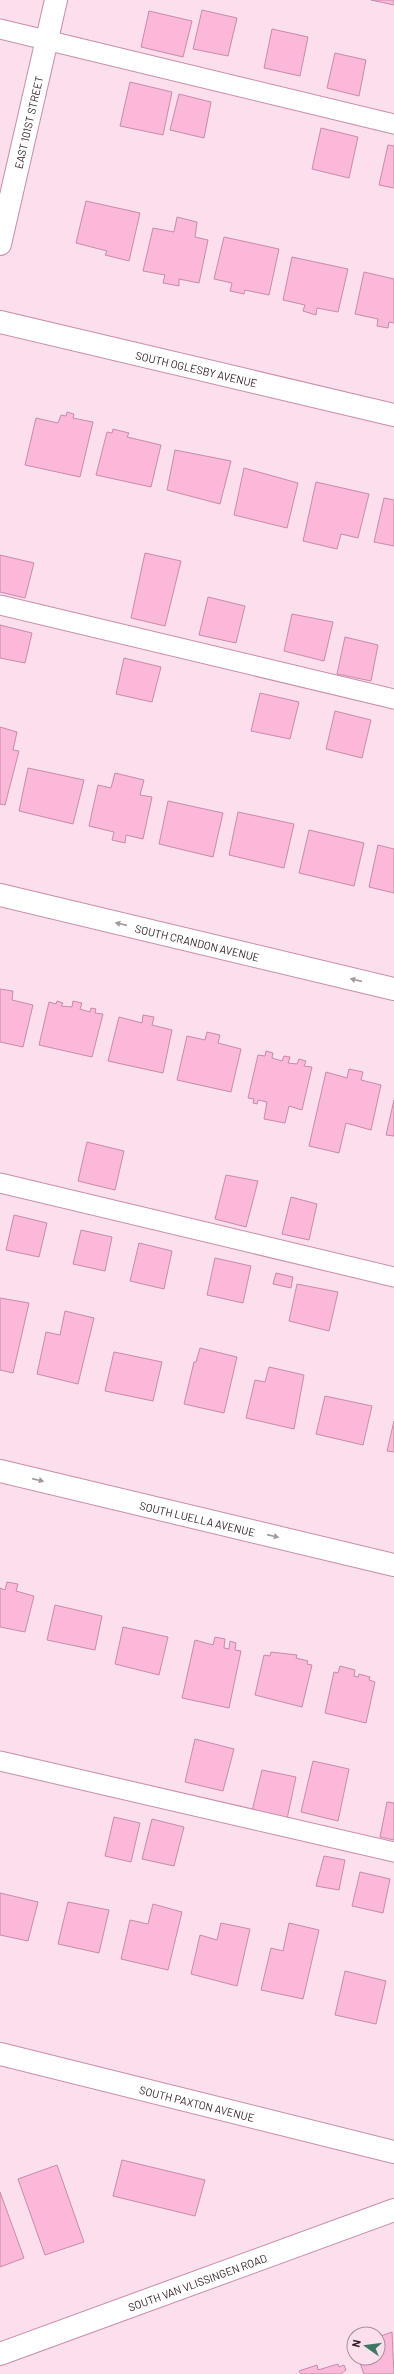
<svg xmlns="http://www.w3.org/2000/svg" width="394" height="2374" viewBox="0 0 394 2374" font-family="Barlow,sans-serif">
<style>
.building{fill:#fbb8d9;stroke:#ca8aaa}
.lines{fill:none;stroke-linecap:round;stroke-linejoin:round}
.service-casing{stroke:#cb8cab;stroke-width:21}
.minor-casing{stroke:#cb8cab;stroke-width:24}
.service{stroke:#fff;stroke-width:19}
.minor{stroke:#fff;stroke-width:22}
.oneway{fill:#a2979d}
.labels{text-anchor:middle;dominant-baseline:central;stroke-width:3;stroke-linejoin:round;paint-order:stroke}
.street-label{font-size:11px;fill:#301825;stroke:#fbdfec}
</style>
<rect width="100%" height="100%" fill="#fbdfec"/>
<path class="building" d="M 371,0 L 394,0 L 394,5 Z
M 202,10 L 237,18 L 228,56 L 193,49 Z
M 149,11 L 192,21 L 183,57 L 141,47 Z
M 272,29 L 308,37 L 300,76 L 264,68 Z
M 335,53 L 366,60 L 359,96 L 327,88 Z
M 130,82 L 172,92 L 163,135 L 120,126 Z
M 179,94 L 211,102 L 204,138 L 170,130 Z
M 321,128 L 358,137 L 349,178 L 312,169 Z
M 388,145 L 394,146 L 394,188 L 379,185 Z
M 86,201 L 140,213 L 129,261 L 105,255 L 107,251 L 76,243 Z
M 177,217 L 197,222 L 195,237 L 208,240 L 199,283 L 179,279 L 179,286 L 163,283 L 165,275 L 143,271 L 153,228 L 174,232 Z
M 224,237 L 279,249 L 269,295 L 245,290 L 244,294 L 230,291 L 232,283 L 214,279 Z
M 292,257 L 348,269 L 338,312 L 317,308 L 316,315 L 303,311 L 305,305 L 283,300 Z
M 364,272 L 394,279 L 394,323 L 389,322 L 388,328 L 377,326 L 378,319 L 355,314 Z
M 67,412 L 74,414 L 73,418 L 93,422 L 80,477 L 25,465 L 36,418 L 58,423 L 61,415 L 66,416 Z
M 113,429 L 129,433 L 127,437 L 161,445 L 151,487 L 96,475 L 107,432 L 112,433 Z
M 175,450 L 231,461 L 220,504 L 167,490 Z
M 244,468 L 298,483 L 287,528 L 234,515 Z
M 316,482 L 369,494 L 358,538 L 341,534 L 337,549 L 303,541 Z
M 384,498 L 394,500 L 394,546 L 374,542 Z
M 145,553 L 181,561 L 165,626 L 131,618 Z
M 0,555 L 34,563 L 25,598 L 0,592 Z
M 208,597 L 245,606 L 236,643 L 199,635 Z
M 292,614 L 333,622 L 324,661 L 284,651 Z
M 0,625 L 32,633 L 25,663 L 0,658 Z
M 345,637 L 378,645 L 371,681 L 337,674 Z
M 124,658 L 161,667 L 152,702 L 116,694 Z
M 260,693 L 299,702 L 290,739 L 251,731 Z
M 335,711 L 371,720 L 362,758 L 326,749 Z
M 0,727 L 17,732 L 13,750 L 19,751 L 5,805 L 0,804 Z
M 28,768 L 84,780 L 73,824 L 19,811 Z
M 115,773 L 144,780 L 140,795 L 152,797 L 143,839 L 126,835 L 125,843 L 112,840 L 114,832 L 89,826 L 98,785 L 111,788 Z
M 168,801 L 223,813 L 213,857 L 159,844 Z
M 238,812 L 294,824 L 284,868 L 229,855 Z
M 309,830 L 364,843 L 354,886 L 299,873 Z
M 378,845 L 394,849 L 394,893 L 369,887 Z
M 0,989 L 13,991 L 12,1000 L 33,1005 L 23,1047 L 0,1042 Z
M 57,1001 L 63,1003 L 61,1006 L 72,1007 L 73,1001 L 82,1003 L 80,1009 L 90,1012 L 91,1008 L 96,1009 L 95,1013 L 103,1014 L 92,1057 L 39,1045 L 49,1002 L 56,1004 Z
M 143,1015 L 154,1017 L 152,1025 L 172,1030 L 163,1073 L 108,1061 L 119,1017 L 142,1023 Z
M 207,1032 L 220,1035 L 218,1043 L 241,1049 L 231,1092 L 177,1080 L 187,1036 L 205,1040 Z
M 266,1051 L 273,1053 L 272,1058 L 282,1061 L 284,1056 L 290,1057 L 288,1063 L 297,1064 L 299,1059 L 306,1061 L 304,1066 L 312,1067 L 302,1110 L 289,1106 L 285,1123 L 264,1119 L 267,1102 L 258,1100 L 257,1104 L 253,1103 L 254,1099 L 248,1098 L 258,1055 L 265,1056 Z
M 349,1069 L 363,1072 L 361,1080 L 381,1085 L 371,1130 L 346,1123 L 339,1153 L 309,1146 L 326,1072 L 347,1078 Z
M 394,1100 L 394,1136 L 386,1135 Z
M 87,1142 L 124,1151 L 115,1190 L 78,1181 Z
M 226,1175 L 258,1181 L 246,1227 L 215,1219 Z
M 291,1197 L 317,1204 L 309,1240 L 282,1234 Z
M 14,1215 L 47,1223 L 39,1257 L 6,1250 Z
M 81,1230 L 112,1237 L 105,1271 L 73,1264 Z
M 139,1243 L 172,1251 L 164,1289 L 130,1281 Z
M 215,1258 L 251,1266 L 243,1303 L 207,1295 Z
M 276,1273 L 293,1277 L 291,1288 L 273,1284 Z
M 297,1284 L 338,1292 L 329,1331 L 289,1321 Z
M 0,1298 L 29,1303 L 13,1373 L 0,1370 Z
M 65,1311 L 94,1318 L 78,1384 L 37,1374 L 46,1332 L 60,1335 Z
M 200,1348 L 237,1357 L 224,1413 L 184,1404 L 194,1362 L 196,1362 Z
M 114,1352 L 162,1362 L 153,1401 L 105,1391 Z
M 269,1367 L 304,1375 L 294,1429 L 246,1418 L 255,1380 L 265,1382 Z
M 325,1396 L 372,1406 L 363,1445 L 316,1434 Z
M 394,1421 L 394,1452 L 387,1451 Z
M 7,1582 L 18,1584 L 16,1591 L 34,1596 L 25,1632 L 0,1627 L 0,1588 L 5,1590 Z
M 55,1605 L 102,1616 L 95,1650 L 47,1640 Z
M 123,1627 L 168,1637 L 159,1675 L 115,1664 Z
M 215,1637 L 225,1639 L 224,1648 L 229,1649 L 230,1641 L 236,1643 L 235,1650 L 241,1651 L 229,1708 L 182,1698 L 195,1640 L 213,1645 Z
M 271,1652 L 297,1655 L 296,1658 L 308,1661 L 307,1664 L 312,1665 L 302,1707 L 255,1695 L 264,1655 L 270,1656 Z
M 340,1666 L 355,1670 L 354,1676 L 358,1677 L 359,1674 L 370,1677 L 369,1680 L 375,1682 L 366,1723 L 325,1713 L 334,1672 L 338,1673 Z
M 195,1739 L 234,1749 L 223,1791 L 185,1782 Z
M 313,1761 L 349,1769 L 338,1821 L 301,1812 Z
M 262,1770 L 296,1777 L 287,1819 L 252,1811 Z
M 387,1802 L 394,1803 L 394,1840 L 380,1837 Z
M 114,1817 L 140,1823 L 131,1862 L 105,1856 Z
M 152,1819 L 184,1827 L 174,1866 L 142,1859 Z
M 324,1856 L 345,1860 L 339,1890 L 316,1886 Z
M 360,1872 L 390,1879 L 383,1913 L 352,1906 Z
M 0,1893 L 38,1902 L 28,1941 L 0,1935 Z
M 68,1902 L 109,1910 L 99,1953 L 58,1944 Z
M 153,1904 L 182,1912 L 168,1970 L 121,1959 L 130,1920 L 148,1924 Z
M 221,1923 L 250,1929 L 237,1986 L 191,1974 L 200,1935 L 217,1940 Z
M 289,1923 L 319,1930 L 303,1999 L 261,1990 L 271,1948 L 283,1951 Z
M 345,1971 L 386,1981 L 376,2024 L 335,2015 Z
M 122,2160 L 205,2180 L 195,2216 L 113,2196 Z
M 57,2165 L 84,2242 L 45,2255 L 18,2179 Z
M 0,2192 L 24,2258 L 0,2267 Z
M 392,2332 L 394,2374 L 364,2374 L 358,2358 L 378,2358 L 378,2337 Z
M 338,2364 L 339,2367 L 344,2365 L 346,2370 L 341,2374 L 301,2374 L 299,2371 L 317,2365 L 318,2370 Z"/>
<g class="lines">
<defs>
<path id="service" d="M 0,29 L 394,124
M 0,605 L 394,699
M 0,1183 L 394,1277
M 0,1761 L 394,1852"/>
<g id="minor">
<path id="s1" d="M 0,244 L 56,0"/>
<path id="s2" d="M 0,322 L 394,415"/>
<path id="s3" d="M 0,895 L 394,989"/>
<path id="s4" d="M 0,1471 L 394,1565"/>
<path id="s5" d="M 0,2054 L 394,2152"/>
<path id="s6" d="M 0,2354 L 394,2210"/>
</g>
</defs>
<use href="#service" class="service-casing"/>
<use href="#minor" class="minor-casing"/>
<use href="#service" class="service"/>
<use href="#minor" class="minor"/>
</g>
<defs><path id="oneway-solid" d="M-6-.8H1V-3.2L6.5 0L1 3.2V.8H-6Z"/></defs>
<g class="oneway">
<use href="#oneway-solid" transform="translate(121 924) rotate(-167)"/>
<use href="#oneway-solid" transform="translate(356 980) rotate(-167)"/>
<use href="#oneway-solid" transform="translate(38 1480) rotate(13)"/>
<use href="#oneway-solid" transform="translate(273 1536) rotate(13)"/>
</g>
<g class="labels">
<g class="street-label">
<text stroke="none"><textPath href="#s1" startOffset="125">EAST 101ST STREET</textPath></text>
<text stroke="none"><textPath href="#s2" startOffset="202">SOUTH OGLESBY AVENUE</textPath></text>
<text stroke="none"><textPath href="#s3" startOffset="203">SOUTH CRANDON AVENUE</textPath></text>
<text stroke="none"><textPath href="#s4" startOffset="203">SOUTH LUELLA AVENUE</textPath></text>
<text stroke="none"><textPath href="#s5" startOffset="203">SOUTH PAXTON AVENUE</textPath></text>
<text stroke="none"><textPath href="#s6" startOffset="210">SOUTH VAN VLISSINGEN ROAD</textPath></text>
</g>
</g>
<g transform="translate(366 2346) rotate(284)"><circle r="19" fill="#fbdfec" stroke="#aa8f9c"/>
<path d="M0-3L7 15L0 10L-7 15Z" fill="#3c7863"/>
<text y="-6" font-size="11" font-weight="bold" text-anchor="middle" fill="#301825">N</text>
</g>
</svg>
